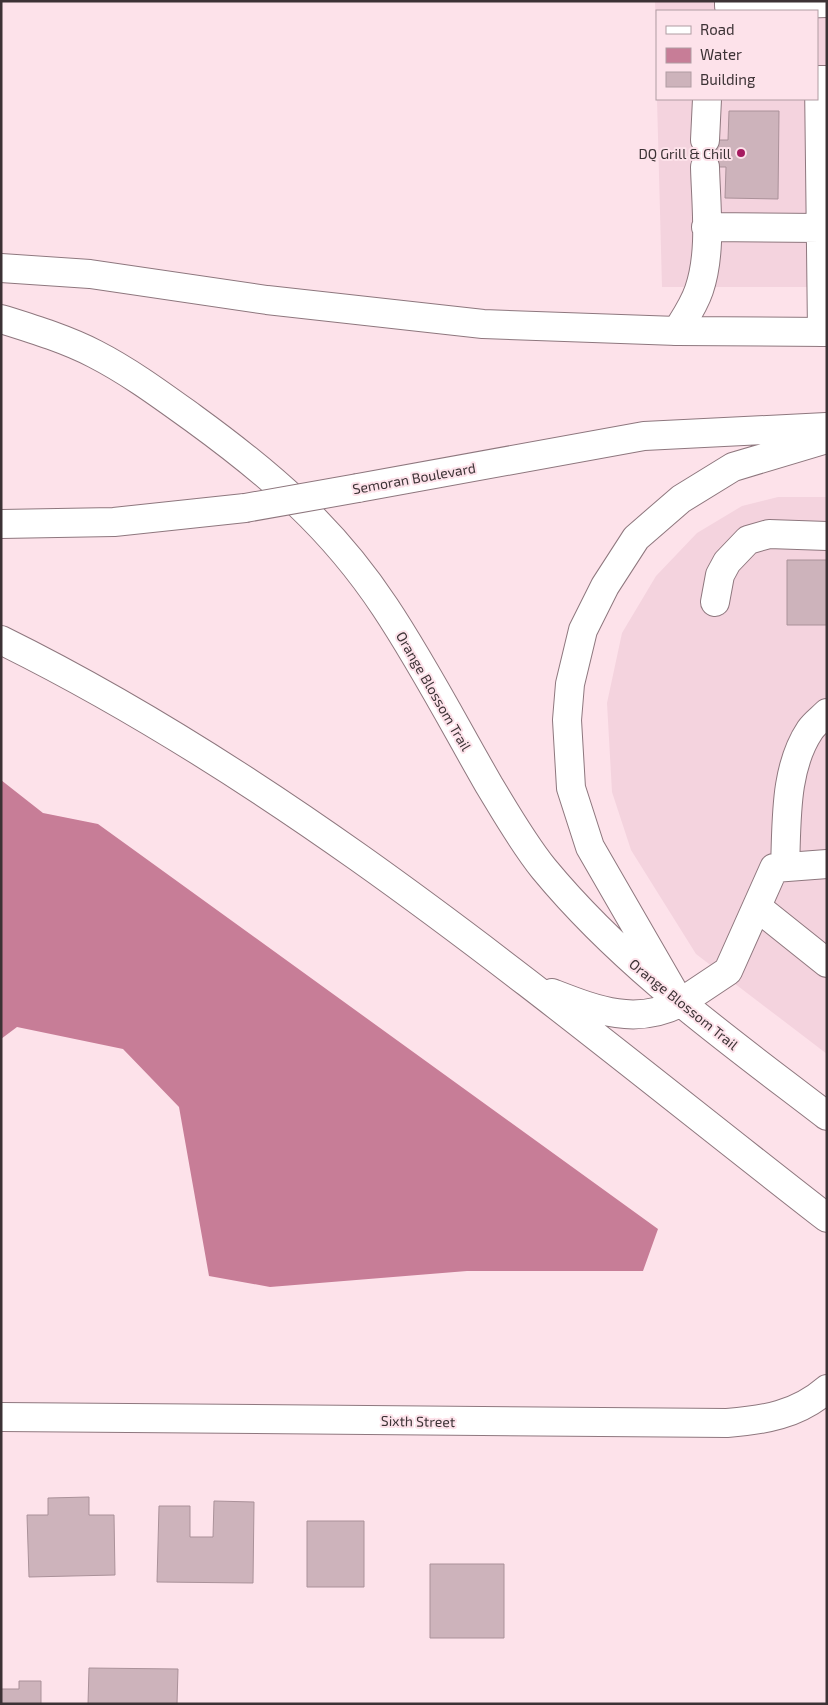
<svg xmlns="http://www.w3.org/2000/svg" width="828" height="1705" viewBox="0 0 828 1705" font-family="'Exo 2',sans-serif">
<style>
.built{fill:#f4d3de}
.water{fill:#c77d97}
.building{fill:#cdb3bb;stroke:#aa9199}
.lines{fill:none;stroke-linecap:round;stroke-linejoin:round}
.minor-casing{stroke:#8e777e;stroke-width:30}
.major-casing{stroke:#8e777e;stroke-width:30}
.minor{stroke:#fff;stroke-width:28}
.major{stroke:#fff;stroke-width:28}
.major-bridge-casing{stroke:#8e777e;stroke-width:30;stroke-linecap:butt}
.major-bridge{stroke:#fff;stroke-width:28}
.poi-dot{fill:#a61b60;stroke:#fde2ea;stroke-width:2}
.labels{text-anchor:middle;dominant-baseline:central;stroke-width:4;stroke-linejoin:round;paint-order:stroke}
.poi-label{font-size:14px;fill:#3c3235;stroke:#fde2ea;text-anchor:end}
.street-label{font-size:14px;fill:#3c3235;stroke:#fde2ea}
</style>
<rect width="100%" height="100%" fill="#fde2ea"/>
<path class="built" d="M 655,1 L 827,1 L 827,287 L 662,287 L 657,99 L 817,99 L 817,11 L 657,11 L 657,83 Z
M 778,497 L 827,497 L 827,1054 L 696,954 L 631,850 L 612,792 L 607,703 L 622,633 L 656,576 L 697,533 L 742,506 Z"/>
<path class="water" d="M 1,780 L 43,813 L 98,824 L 658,1229 L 643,1271 L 467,1271 L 270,1287 L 209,1276 L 179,1107 L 123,1049 L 17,1027 L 1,1039 Z"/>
<path class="building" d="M 729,111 L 779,111 L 778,199 L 725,198 L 726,167 L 702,167 L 702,140 L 728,140 Z
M 787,560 L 827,560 L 827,625 L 787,625 Z
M 89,1497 L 89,1515 L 114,1515 L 115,1575 L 29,1577 L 27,1515 L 48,1515 L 48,1498 Z
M 214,1501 L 254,1502 L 253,1583 L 157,1582 L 159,1506 L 190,1506 L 190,1537 L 213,1537 Z
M 307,1521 L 364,1521 L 364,1587 L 307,1587 Z
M 430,1564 L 504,1564 L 504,1638 L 430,1638 Z
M 89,1668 L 178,1669 L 177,1704 L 88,1704 Z
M 19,1681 L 41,1681 L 41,1704 L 1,1704 L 1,1689 L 19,1689 Z"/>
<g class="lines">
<defs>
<path id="minor" d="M 729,1 L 729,6 L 827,3
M 705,140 L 707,99
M 706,227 L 820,228
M 677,331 C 685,318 694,305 699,290 C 712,252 706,206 705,167
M 822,332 L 819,80 L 827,80
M 715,602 L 720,575 L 727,562 L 748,540 L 769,534 L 827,536
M 785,867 C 787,822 784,769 810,730 C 814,724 821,719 827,713
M 757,907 L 827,963
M 680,1003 L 728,971 L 774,868 L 827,864
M 1,1417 L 727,1423 C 764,1420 797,1415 827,1389"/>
<path id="major" d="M 1,268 L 90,274 L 267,300 L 483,324 L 677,331 L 827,332
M 1,319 C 33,329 66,339 95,354 C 130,372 161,395 193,418 C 270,474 332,527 385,607 C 423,664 455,726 489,785 C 506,813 523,843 544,869 C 625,967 727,1039 827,1116
M 358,488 L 644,436 L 826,427
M 1,524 L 114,522 L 245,508
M 1,640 C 303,789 563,1013 827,1218
M 552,993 C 596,1010 635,1026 680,1003 L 590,847 L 571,788 L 567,720 L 570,684 L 583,630 L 605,586 L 636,538 L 681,499 L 733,467 L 827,439"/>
</defs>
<use href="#minor" class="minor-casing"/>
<use href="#major" class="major-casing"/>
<use href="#minor" class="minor"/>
<use href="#major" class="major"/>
<defs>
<path id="major-bridge" d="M 245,508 L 358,488"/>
</defs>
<use href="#major-bridge" class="major-bridge-casing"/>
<use href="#major-bridge" class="major-bridge"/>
</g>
<circle class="poi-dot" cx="741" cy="153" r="5"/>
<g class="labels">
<g class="poi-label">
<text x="731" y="153">DQ Grill &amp; Chill</text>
</g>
<g class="street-label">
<text transform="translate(414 478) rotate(-10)">Semoran Boulevard</text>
<text transform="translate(434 691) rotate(60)">Orange Blossom Trail</text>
<text transform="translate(684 1004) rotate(39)">Orange Blossom Trail</text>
<text transform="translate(418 1421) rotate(1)">Sixth Street</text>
</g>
</g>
<rect width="828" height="1705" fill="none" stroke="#3c3235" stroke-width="5"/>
<rect x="656" y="10" width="162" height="90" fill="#fde2ea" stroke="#b09ca2"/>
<rect x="666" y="26" width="25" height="8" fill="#ffffff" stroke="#b09ca2"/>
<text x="700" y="35" font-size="15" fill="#3c3235">Road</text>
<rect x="666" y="48" width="25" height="15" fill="#c77d97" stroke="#b09ca2"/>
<text x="700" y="60" font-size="15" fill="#3c3235">Water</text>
<rect x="666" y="72" width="25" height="15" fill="#cdb3bb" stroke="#b09ca2"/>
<text x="700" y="85" font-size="15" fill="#3c3235">Building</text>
</svg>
